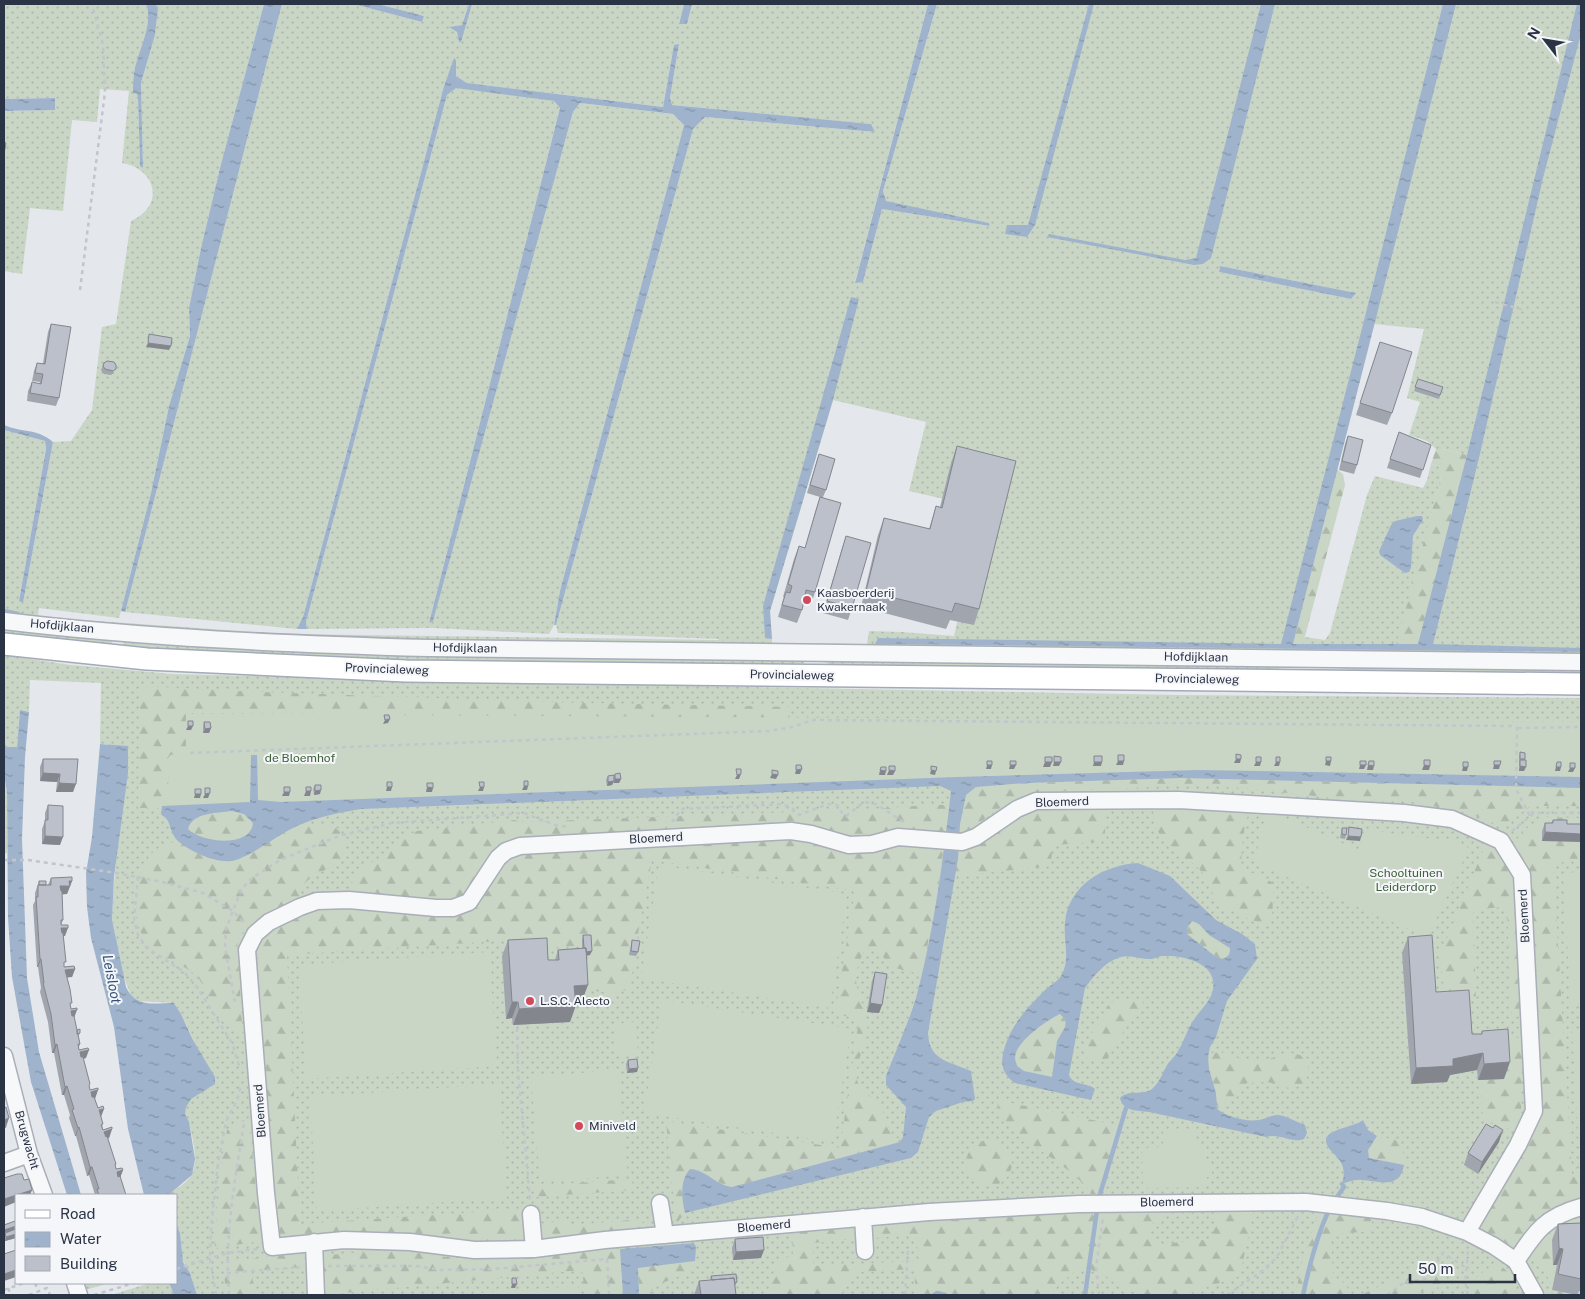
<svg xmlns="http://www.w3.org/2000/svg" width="1585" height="1299" viewBox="0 0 1585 1299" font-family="'Public Sans',sans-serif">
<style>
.grass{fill:url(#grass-dots);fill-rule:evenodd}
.forest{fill:url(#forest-firs)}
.garden{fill:#c9d6c5}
.water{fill:url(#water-ripples);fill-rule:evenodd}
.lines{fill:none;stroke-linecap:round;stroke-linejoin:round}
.stream{stroke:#9fb4cc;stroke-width:4.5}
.minor-casing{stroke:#a9aeb7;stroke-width:19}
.major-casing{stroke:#a3abb8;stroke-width:24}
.path{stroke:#c2c5cb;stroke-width:2.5;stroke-dasharray:4 4;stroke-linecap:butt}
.minor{stroke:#f7f8fa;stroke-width:16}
.major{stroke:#fff;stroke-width:21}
.wall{fill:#a1a5ae}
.shaded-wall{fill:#83868d}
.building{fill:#bbc0ca;stroke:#83868d}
.poi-dot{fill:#d1495b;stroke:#f4f6f9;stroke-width:2}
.labels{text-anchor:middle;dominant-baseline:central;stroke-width:4;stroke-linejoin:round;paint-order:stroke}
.poi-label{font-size:12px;fill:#2b3445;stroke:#f4f6f9;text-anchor:start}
.street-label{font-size:12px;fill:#2b3445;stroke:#f4f6f9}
.park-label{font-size:12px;fill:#3f6138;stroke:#f4f6f9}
.water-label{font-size:14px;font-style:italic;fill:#34527a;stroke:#f4f6f9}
</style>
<defs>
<pattern id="grass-dots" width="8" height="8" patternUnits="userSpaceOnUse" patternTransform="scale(1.25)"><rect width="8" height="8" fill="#c9d6c5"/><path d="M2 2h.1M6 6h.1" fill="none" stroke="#adb8ab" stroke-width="1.8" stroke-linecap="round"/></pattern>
<pattern id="forest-firs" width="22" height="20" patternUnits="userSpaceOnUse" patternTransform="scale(1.25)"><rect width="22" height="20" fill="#c9d6c5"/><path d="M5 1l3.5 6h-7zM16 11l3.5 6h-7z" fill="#adb8ab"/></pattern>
<pattern id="water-ripples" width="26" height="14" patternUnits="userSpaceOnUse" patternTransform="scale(1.25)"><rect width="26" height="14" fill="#9fb4cc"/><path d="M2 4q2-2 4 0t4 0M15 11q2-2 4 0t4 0" fill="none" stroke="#8293a7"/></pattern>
</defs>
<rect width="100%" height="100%" fill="#e4e7ec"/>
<path class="grass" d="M 4,4 L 146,4 C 154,26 137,51 134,73 C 133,79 133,86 133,92 L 137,94 L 138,98 L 140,166 L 143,168 L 141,83 L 155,35 L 158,9 L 156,4 L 264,4 L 221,164 L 201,248 L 189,308 L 190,336 L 169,406 L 151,493 L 121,611 L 119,618 L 39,608 L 38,617 L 285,634 L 719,640 L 718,639 L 558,633 L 556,625 L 693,129 L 704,117 L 874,132 L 870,124 L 672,105 L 670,98 L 679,45 L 674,45 L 663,107 L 467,83 L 456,76 L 456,60 L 454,59 L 444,86 L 301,624 L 297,629 L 125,612 L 282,4 L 353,4 L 422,22 L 424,16 L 378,4 L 469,4 L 462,25 L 450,27 L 457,32 L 459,42 L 472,4 L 684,4 L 679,23 L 687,24 L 692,4 L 928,4 L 855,282 L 863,282 L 882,209 L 990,226 L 989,223 L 886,202 L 883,191 L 937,4 L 1581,4 L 1581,656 L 360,641 L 4,617 L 4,430 L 45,441 L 46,449 L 19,601 L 23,603 L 53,442 L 71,441 L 92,410 L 102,327 L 116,324 L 131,221 C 165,206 157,169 122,163 L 129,91 L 100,89 L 97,122 L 72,120 L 63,211 L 30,208 L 22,274 L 4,271 L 4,111 L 55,110 L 55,98 L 4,99 ZM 1220,266 L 1355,293 L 1351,299 L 1219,272 ZM 1374,324 L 1424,329 L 1407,398 L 1420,402 L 1409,435 L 1427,441 L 1436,449 L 1442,449 L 1467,455 L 1415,580 L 1441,477 L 1441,467 L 1431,464 L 1427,480 L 1423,488 L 1375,476 L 1367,495 L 1330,633 L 1325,640 L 1305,637 L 1293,644 ZM 833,400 L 926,422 L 909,491 L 983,508 L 954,636 L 902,632 L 869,631 L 867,644 L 772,643 L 770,611 ZM 1417,516 L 1423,520 L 1413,536 L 1411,548 L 1379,551 L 1390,528 Z
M 456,87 L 554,101 L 560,108 L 429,623 L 433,620 L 573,112 L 580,103 L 673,114 L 684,125 L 560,591 L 554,625 L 549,634 L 434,628 L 307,629 L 306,622 L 447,95 Z
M 4,628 C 39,635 76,636 112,637 L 111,647 L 4,637 Z
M 124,638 L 806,657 L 805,662 L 800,665 L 380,663 L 123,649 Z
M 4,655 L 71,665 L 172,674 L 596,684 L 1178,695 L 1581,698 L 1581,1295 L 197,1295 L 190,1273 L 182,1259 L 180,1233 L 176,1223 L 176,1195 L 171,1195 L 172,1192 C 179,1187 189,1181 192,1174 C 198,1158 193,1139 189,1124 C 188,1120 186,1116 185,1113 C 184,1099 201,1091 211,1087 C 200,1059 191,1028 174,1003 L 138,1001 L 131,996 L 121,969 L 112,920 L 113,898 L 116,859 L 108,744 L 100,744 L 101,683 L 30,680 L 29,712 L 20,710 L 17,747 L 7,747 L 4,743 Z
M 826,659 L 1581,666 L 1581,677 L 1385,674 L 1336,668 L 1281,668 L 1247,673 L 838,668 L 822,661 Z
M 4,775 L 7,792 L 7,853 L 4,854 Z
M 83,1283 L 110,1283 L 85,1290 Z
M 150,1283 L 169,1283 L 174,1295 L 111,1295 Z"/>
<path class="forest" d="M 1436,449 L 1442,449 L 1467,455 L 1418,645 L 1396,645 L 1441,477 L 1441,467 L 1431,464 Z
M 1337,470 L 1343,474 L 1345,485 L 1303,644 L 1293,644 Z
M 140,686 L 261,692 L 583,703 L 789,707 L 790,728 L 391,723 L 390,714 L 190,713 L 186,714 L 186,753 L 171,755 L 168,758 L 169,806 L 163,806 L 162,808 L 138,808 Z
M 1182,778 L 1581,788 L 1581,806 L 1530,806 L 1508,823 L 1501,826 L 1471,814 L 1408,801 L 1350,800 L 1243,788 L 1191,785 L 1050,792 C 1043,792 1036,792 1030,794 C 1008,800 979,821 964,837 L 958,837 L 966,795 L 977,787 L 1025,783 Z
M 1153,798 L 1253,802 C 1243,823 1242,845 1241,868 L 1274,883 L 1272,918 L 1269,924 L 1265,925 C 1249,918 1225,912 1215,897 C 1210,889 1207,877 1200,870 C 1195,864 1186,859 1178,854 C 1158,841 1152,822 1153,798 Z
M 1108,800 L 1104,841 L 1056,845 L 1052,850 L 1051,866 L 955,876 L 959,849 L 1022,808 Z
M 928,805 L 950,805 L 945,836 L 861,840 L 809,827 L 535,839 L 472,883 L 461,898 L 450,903 L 354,896 L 352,883 L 355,873 L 361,866 L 379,860 L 396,846 L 404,837 L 417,831 L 514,820 L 523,822 L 875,809 Z
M 232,811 L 244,814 L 253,823 C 251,848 202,843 188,829 C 192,812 219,813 232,811 Z
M 1544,817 L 1581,818 L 1581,861 L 1553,863 L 1572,1175 L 1581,1175 L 1581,1201 C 1568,1204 1552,1206 1542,1216 C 1533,1224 1524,1238 1514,1244 C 1506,1248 1488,1237 1485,1229 C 1482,1224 1483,1220 1485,1214 L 1525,1151 L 1538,1124 L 1535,1047 L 1513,847 C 1519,833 1531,824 1544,817 Z
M 304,825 C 319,825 341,822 345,842 C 346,848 344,855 340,860 C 332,869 316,872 307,881 C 301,887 301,895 300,902 C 277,911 250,919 237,940 L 243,1040 C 233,1031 222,1022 214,1010 C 208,1000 206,988 199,979 C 187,964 158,958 144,938 C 131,920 136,870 151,854 C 158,847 168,843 178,841 L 208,858 L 279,835 L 296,826 Z
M 781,837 L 944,846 L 937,896 L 922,974 C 913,972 903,971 894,967 C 883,961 881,947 865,949 C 861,958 856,969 856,978 C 856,996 869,1011 867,1031 C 866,1047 854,1064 857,1080 C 860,1092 874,1096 880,1106 C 888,1119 886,1134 901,1140 L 900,1142 L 732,1187 L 726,1186 L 717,1181 L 683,1204 L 685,1213 L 676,1224 L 666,1121 L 840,1148 L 859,1019 L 835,1014 L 855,891 L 652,860 L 639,928 L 630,988 L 611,997 L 610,992 L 591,991 L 582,987 L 579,946 L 517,950 L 515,940 L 287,955 L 300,1224 L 523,1209 L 526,1240 L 476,1243 L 310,1236 L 276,1238 L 254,1013 L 255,932 L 308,910 L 336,906 L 448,912 L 506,857 L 517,852 Z
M 1487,841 C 1491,844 1496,846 1500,849 C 1525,872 1524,981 1525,1016 L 1512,1017 L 1507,910 L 1501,907 L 1473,910 L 1476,1000 L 1446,1006 L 1445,1002 L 1440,952 L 1443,948 Z
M 1192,921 L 1199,924 L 1209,935 L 1230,948 C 1230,955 1228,957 1221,959 L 1216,957 L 1187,934 L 1187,928 Z
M 1126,1000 L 1140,1000 L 1143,1002 L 1142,1007 L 1123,1032 L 1106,1061 L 1102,1062 L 1088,1060 L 1084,1053 L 1084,1047 L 1107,1007 L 1112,1002 Z
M 1060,1014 L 1066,1020 L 1065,1027 L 1057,1041 L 1052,1077 L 1024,1071 L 1017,1066 C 1017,1064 1015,1061 1015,1058 C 1015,1042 1047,1020 1060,1014 Z
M 1522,1037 L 1521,1117 L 1519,1125 L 1505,1129 L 1483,1118 L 1480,1081 L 1498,1079 L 1496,1053 L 1506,1039 Z
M 1209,1053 C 1214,1053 1220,1052 1225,1053 C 1236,1057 1246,1062 1258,1061 C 1270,1061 1283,1051 1296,1054 C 1312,1056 1313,1083 1296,1087 C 1282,1090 1278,1083 1266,1082 C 1260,1082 1253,1083 1247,1083 L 1231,1102 L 1216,1106 L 1216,1093 L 1210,1069 Z
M 997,1100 L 1121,1126 L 1100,1194 L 1091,1194 C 1071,1160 999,1137 997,1100 Z
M 249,1118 L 261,1241 L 216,1248 L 214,1242 L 222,1157 L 227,1130 L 232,1125 Z
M 1377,1136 L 1396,1140 C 1402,1148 1405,1155 1404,1165 L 1369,1158 L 1368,1150 Z
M966 1163a23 23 0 1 1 46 0a23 23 0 1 1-46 0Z
M 632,1179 L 633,1190 L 536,1197 L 535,1186 Z
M 1172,1207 C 1162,1218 1129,1233 1161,1244 L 1213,1239 L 1214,1220 L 1219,1207 L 1254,1208 L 1240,1276 L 1184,1295 L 1143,1295 L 1121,1288 L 1112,1281 L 1083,1265 L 1058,1285 L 1052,1295 L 945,1295 L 937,1293 L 934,1295 L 916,1295 L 914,1269 L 855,1272 L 841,1295 L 771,1295 C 770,1277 774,1261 793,1255 L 792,1235 L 793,1231 L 853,1226 L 856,1239 L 813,1243 L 813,1266 L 919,1261 L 916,1235 L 873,1238 L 872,1225 L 1036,1213 Z
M 1319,1211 L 1369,1215 L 1373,1225 L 1371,1231 L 1337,1234 L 1331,1238 L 1333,1275 L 1346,1285 L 1349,1291 L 1347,1295 L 1295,1295 L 1303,1259 Z
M 1570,1218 L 1581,1218 L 1581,1295 L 1553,1295 L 1549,1279 L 1530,1252 L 1554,1225 Z
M 642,1219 L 644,1230 L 638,1232 L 538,1240 L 537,1224 L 564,1221 L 564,1226 Z
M 620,1249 L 623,1295 L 585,1295 L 582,1270 L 322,1295 L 322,1256 L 329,1255 L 376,1251 L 411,1252 L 454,1258 L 500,1257 Z
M 305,1253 L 306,1267 L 252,1271 L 254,1295 L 226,1295 L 223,1262 Z
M 1432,1260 C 1444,1263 1444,1269 1445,1280 L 1440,1287 L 1426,1290 L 1415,1295 L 1362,1295 C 1373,1288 1383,1286 1394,1281 C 1408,1276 1416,1265 1432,1260 Z
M 695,1261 C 686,1282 655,1278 650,1295 L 639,1295 L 638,1268 Z
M 1494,1264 L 1499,1264 L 1510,1274 L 1518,1295 L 1472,1295 C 1465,1282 1485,1271 1494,1264 Z"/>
<path class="garden" d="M 186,714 L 1581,722 L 1581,777 L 1198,770 L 957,777 L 284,802 L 258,800 L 257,755 L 251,756 L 251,802 L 169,806 L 168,758 L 171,755 L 186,753 Z
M 1267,810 L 1358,850 L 1367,830 L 1456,842 L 1469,848 L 1428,937 L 1254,863 Z
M 659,865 L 847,894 L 830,1008 L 641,978 Z
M 1581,872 L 1581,1005 L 1571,1006 L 1563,873 Z
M 489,952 L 497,1066 L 306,1079 L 299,965 Z
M 662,1000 L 851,1029 L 833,1142 L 644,1113 Z
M 636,1022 L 638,1054 L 617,1056 L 614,1024 Z
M 1581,1029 L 1581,1163 L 1580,1164 L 1572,1030 Z
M 618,1070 L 628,1175 L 540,1182 L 531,1077 Z
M 499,1084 L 507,1198 L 317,1211 L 310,1097 Z
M 1196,1130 L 1197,1146 L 1206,1146 L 1206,1165 L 1212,1165 L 1212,1177 L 1207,1177 L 1207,1187 L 1143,1188 L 1142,1148 L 1163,1147 L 1163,1131 Z
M 578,1286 L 579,1295 L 479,1295 L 479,1293 Z"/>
<path class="water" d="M 146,4 L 156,4 L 158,9 L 155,35 L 141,83 L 143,168 L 140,166 L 138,98 L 137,94 L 133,93 C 133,86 133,79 134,73 C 137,51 154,26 146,4 Z
M 264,4 L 282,4 L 128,601 L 125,612 L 121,611 L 151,493 L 169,406 L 190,336 L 189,308 L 201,248 L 221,164 Z
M 353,4 L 378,4 L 424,16 L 422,22 Z
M 469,4 L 472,4 L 461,42 L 459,42 L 457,32 L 449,27 L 462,25 Z
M 684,4 L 692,4 L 687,24 L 679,24 Z
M 928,4 L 937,4 L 883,191 L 886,201 L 989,223 L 990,226 L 882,209 L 863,282 L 855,283 Z
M 1089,4 L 1094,4 L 1035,225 L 1027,237 L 1005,234 L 1007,225 L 1028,225 Z
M 1261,4 L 1275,4 L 1211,258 L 1203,264 L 1194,265 L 1047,237 L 1049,234 L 1185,260 L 1196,258 Z
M 1443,4 L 1456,4 L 1293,644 L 1418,644 L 1467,455 L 1577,4 L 1581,4 L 1581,34 L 1543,178 L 1479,458 L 1433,644 L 1581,648 L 1581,652 L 875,644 L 878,638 L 1281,644 L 1370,297 Z
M 679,44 L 670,98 L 672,105 L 871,124 L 875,132 L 705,117 L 693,129 L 556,625 L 554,625 L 560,591 L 684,125 L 673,114 L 580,103 L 573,112 L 433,621 L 429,623 L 560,108 L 554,101 L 456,88 L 447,95 L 306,622 L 307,629 L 297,629 L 303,617 L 444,86 L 454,58 L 456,60 L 456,76 L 467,83 L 663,107 L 674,45 Z
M 55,98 L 55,110 L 4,111 L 4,99 Z
M 1220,266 L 1356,293 L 1351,299 L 1219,272 Z
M 851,297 L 859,299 L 833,400 L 770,611 L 772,639 L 765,638 L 763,606 Z
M 4,425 C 22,433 37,428 53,442 L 23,603 L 19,601 L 46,449 L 45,441 L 4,430 Z
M 1417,516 L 1422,516 L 1423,520 L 1413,536 L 1411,568 L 1409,572 L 1405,573 L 1380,555 L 1379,551 L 1391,525 L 1395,521 Z
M 20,710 L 29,712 L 25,757 L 22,839 L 27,978 L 39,1052 L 81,1195 L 67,1195 L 31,1082 L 12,977 L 8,918 L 7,792 L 4,775 L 4,743 L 7,747 L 17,747 Z
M 100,744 L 128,746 L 128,773 L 114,877 L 112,920 L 126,987 C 136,1008 153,1003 174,1003 L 181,1014 L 193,1040 L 215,1077 L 215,1084 L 191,1099 L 186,1107 L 185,1114 L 189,1122 L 195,1159 L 192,1175 L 172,1192 L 171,1195 L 144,1195 L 128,1129 L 114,1027 L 91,938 L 87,907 L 86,873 L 92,837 Z
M 251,755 L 257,755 L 258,800 L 281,802 L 957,777 L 1198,770 L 1581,777 L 1581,788 L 1182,778 L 1025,783 L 976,787 L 966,795 L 960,824 L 958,859 L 928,1033 C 929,1061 949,1061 971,1071 L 975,1099 L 973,1101 L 963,1102 L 936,1111 L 929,1117 L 918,1152 L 911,1158 L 685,1213 C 682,1200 679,1181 690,1169 C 706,1170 716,1185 732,1187 L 900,1142 L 903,1137 L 906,1107 L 886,1085 L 886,1076 C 896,1050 908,1024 916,998 C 934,931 943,860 951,791 L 940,786 L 361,809 C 338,813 316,817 295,827 C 277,835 248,859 231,861 C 215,863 189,851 178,841 C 172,836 171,827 168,821 C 166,817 162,816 161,814 L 162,806 L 250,802 ZM 232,811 L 244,814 L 253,823 C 251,848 202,843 188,829 C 192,812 219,813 232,811 Z
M 1138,863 L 1170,876 L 1216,920 L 1242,934 L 1255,944 L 1257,959 L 1227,1001 L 1216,1037 L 1210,1047 L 1208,1057 L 1209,1069 L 1216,1093 L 1217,1109 C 1228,1117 1245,1122 1259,1120 C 1265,1119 1271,1115 1278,1115 C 1287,1116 1296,1122 1305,1125 L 1307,1133 L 1304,1139 C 1292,1144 1280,1133 1266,1137 L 1149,1112 C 1137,1110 1123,1112 1120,1098 C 1128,1089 1143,1096 1152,1089 C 1159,1083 1162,1074 1166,1067 C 1169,1061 1175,1057 1178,1051 C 1183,1043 1186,1033 1191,1024 C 1197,1013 1208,1005 1212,993 C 1221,964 1185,955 1163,956 C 1159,956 1156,958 1152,959 C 1140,960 1130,953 1118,958 C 1104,963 1094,976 1085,988 L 1069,1075 C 1073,1086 1087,1082 1095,1089 L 1091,1100 L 1015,1083 C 1005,1076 1000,1067 1003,1054 C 1009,1027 1025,1010 1044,991 C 1049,986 1057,982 1061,976 C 1071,959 1063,941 1065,923 C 1068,885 1104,865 1138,863 ZM 1192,921 L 1199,924 L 1209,935 L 1230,948 C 1230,955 1228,957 1222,959 L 1216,957 L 1187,934 L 1187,928 ZM 1060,1014 L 1066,1020 L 1065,1027 L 1057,1041 L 1052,1077 L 1024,1071 L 1017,1066 C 1017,1064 1015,1061 1015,1058 C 1015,1042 1047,1020 1060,1014 Z
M 1363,1120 L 1368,1130 L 1377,1136 L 1368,1150 L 1369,1158 L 1404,1165 C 1400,1190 1379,1181 1361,1180 C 1355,1179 1348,1182 1342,1184 C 1350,1157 1328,1156 1326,1141 C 1325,1129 1355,1127 1363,1120 Z
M 176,1223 L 180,1233 L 183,1262 L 190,1273 L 197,1295 L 174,1295 L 169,1283 L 176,1283 Z
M 694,1243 L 696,1247 L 695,1261 L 638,1268 L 639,1295 L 623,1295 L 620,1249 Z"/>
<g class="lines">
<path class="stream" d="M 4,611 L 18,614
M 1100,1194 L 1126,1108
M 1337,1197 L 1344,1187 L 1342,1184
M 934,1295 L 937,1293 L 945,1295
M 1085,1295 L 1097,1210
M 1303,1295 C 1309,1267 1316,1238 1328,1212"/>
<defs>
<path id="minor" d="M 4,621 C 145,638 288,644 430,648 L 1581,662
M 4,1056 L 29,1154 L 44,1195
M 4,1163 L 29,1154
M 660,1203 L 665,1235
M 531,1214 L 534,1249
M 863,1217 L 865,1251
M 1467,1232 L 1518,1145 L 1534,1111 L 1522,875 L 1501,841 L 1452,819 L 1404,813 L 1179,800 L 1036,801 L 1017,809 L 976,837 L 962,842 L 898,837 L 872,844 L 849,845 L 811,834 L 791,831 L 520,846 L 506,851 L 498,858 L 469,902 L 453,908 L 436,908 L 349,900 L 317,901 L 300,907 L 269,922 L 255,934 L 247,950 L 266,1193 L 272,1247 L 344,1240 L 410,1242 L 474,1250 L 534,1249 L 605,1240 L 929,1212 L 1079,1204 L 1306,1202 L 1387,1211 L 1422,1217 L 1467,1232 L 1494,1246 L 1516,1261 L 1535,1295
M 314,1242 L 316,1295
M 1516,1261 C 1536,1231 1545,1217 1581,1207
M 75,1283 L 79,1295"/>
<path id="major" d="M 4,644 L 147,659 L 406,671 L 1581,684"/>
</defs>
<use href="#minor" class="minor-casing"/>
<use href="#major" class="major-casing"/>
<path class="path" d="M 80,290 L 105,92 L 103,44 L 92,4
M 1495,302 L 1524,310
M 1518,728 L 1581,727
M 190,753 L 769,731 L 793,727 L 812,720 L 1511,726 L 1517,728 L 1516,789 L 1530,816
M 672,822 L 681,809 L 783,804 L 793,809 L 799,815 L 828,804 L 837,805 L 842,813 L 846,816 L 864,802 L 876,804 L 905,823
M 1512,831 L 1534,813 L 1581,813
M 4,860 L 28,860 L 117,873 L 162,882 L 203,893 L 233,911 L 245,924
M 138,877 L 134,919 L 138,935 L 147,948 L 184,972 L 197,987 L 232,1043 L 240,1069
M 235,1002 L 225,947 L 226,929 L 241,890 L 252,878 L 280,860 L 339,836 L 392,823 L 524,813 L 555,825 L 570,827
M 517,1028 L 518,1069 L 530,1200
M 607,1259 L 609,1295
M 328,1266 L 416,1266 L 441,1270 L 494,1269 L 607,1259
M 176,1269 L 227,1253 L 258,1249
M 227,1273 L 300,1267
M 35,1283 L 38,1291
M 8,1288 L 11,1295
M 4,1290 L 24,1283
M 29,1295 L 47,1288 L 50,1295
M 94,1295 L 134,1283
M 216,1295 L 210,1258 L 211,1228 L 218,1163 L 226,1122 L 238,1098 L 241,1084
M 229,1295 C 224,1237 235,1180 244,1123
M 905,1295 L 908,1249
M 1099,1295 L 1096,1268 L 1103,1217
M 1227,1295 L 1261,1272 L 1277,1257 L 1298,1216
M 1387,1295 L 1405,1282 L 1426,1279 L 1443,1253 L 1468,1269
M 1468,1295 C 1463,1282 1468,1263 1468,1248"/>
<use href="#minor" class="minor"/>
<use href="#major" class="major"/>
</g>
<path class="wall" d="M 51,324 L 59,398 L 56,406 L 27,401 L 28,391 L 32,382 L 39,384 L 40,382 L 32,381 L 34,371 L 37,363 L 43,363 L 48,332 Z
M 1380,342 L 1392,413 L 1387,425 L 1356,415 Z
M 107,361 L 114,373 L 111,375 L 104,374 L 101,370 L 104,363 Z
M 1418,379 L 1443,387 L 1439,399 L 1414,391 Z
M 1399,432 L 1431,445 L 1420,478 L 1387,468 Z
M 1348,436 L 1357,465 L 1354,474 L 1339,470 L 1345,444 Z
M 957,446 L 979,609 L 974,625 L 950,620 L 946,629 L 861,607 L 878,535 L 884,518 L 929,529 L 936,506 L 940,507 L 951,463 Z
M 819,454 L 826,490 L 823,497 L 815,592 L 811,605 L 803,603 L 802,610 L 797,623 L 778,617 L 784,597 L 783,597 L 794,559 L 799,546 L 805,548 L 816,509 L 820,497 L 807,493 Z
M 846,536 L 852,608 L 848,620 L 823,613 L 842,548 Z
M 204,722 L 211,728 L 209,733 L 203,733 L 203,727 Z
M 1520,752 L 1525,759 L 1524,771 L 1519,771 L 1519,757 Z
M 43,759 L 78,759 L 73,792 L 56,792 L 57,782 L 40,781 L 40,767 Z
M 615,774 L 621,779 L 619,783 L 614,783 L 614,782 L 612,785 L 607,786 L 606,780 L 608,776 L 614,777 Z
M 315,785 L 320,794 L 314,795 L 313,789 Z
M 48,805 L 60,845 L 42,844 L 42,829 L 45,821 L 45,813 Z
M 1553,820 L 1567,824 L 1542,841 L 1542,831 L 1545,823 L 1551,823 Z
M 1342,828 L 1346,835 L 1345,839 L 1340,838 Z
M 51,878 L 72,881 L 67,894 L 62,894 L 63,920 L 61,925 L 65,936 L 64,936 L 64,967 L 75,969 L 72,977 L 67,977 L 70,1007 L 74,1018 L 77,1030 L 80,1033 L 78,1037 L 80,1044 L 79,1047 L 79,1050 L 86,1058 L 83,1059 L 89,1087 L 90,1090 L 95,1099 L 101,1117 L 103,1130 L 112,1129 L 109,1138 L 108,1138 L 116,1169 L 123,1170 L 120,1177 L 126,1195 L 95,1195 L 89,1175 L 87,1176 L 76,1136 L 75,1136 L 69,1118 L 70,1115 L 64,1095 L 62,1095 L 54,1053 L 52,1053 L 48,1022 L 40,992 L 41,988 L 38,967 L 37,967 L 33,905 L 35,901 L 35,893 L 39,881 L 46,885 L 48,885 Z
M 583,935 L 590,955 L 586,956 L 582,1001 L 576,1002 L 576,1005 L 570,1022 L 513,1025 L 512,1018 L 506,1019 L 502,956 L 508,940 L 548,960 L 555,960 L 558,950 L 582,948 L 582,940 Z
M 1408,937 L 1436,992 L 1472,1034 L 1481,1034 L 1482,1031 L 1504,1079 L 1478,1080 L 1477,1070 L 1450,1075 L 1447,1082 L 1411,1084 L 1402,953 Z
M 632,940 L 638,952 L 636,956 L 629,955 Z
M 875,972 L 882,1005 L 879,1013 L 867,1012 L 872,981 Z
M 628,1060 L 638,1068 L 637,1072 L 627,1073 L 626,1064 Z
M 1499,1142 L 1478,1174 L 1464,1165 L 1468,1153 Z
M 1581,1223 L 1581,1291 L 1579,1291 L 1577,1295 L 1552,1290 L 1557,1265 L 1553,1265 L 1552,1240 L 1558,1224 Z
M 16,1226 L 15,1230 L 16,1229 L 16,1238 L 5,1241 L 4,1239 L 5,1233 Z
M 735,1239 L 761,1258 L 733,1260 L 732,1248 Z
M 711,1276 L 737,1282 L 735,1286 L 736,1295 L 694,1295 L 699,1281 L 710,1280 Z"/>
<path class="shaded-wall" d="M 148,343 L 171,346 L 169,350 L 146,347 Z
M 390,719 L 388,723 L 383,724 L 385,720 Z
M 188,726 L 193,726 L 191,730 L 186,730 Z
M 211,728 L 209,733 L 203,733 L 205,729 Z
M 1236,759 L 1241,759 L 1240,763 L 1234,763 Z
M 1118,761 L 1124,761 L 1123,765 L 1116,765 Z
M 1326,761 L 1331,761 L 1330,766 L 1325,765 Z
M 1045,762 L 1052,762 L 1050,767 L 1043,767 Z
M 1054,762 L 1061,762 L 1059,766 L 1053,766 Z
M 1094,762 L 1102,762 L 1101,766 L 1093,766 Z
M 1256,762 L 1261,762 L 1260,766 L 1254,766 Z
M 1276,762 L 1280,762 L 1279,766 L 1274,766 Z
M 987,765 L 992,765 L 991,769 L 986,769 Z
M 1010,765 L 1016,765 L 1014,769 L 1009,769 Z
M 1360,765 L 1366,765 L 1364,769 L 1359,769 Z
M 1368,765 L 1374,766 L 1373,770 L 1367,770 Z
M 1424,765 L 1430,766 L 1429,770 L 1422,770 Z
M 1494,765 L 1500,765 L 1499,769 L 1493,769 Z
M 1520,766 L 1526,767 L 1524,771 L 1519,771 Z
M 1463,767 L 1468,767 L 1467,771 L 1462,771 Z
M 1556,767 L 1561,767 L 1560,771 L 1555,771 Z
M 1570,768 L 1575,768 L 1573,772 L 1568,772 Z
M 802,769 L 800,774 L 795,774 L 796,770 Z
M 880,770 L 886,771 L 885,775 L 879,775 Z
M 889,770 L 895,771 L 893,775 L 887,775 Z
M 931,770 L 936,771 L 935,775 L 930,774 Z
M 43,773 L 60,774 L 57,782 L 40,781 Z
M 741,774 L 739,779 L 735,779 L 737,775 Z
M 772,774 L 778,775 L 776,779 L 770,778 Z
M 615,779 L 621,779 L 619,783 L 614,783 Z
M 614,781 L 612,785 L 607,786 L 608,782 Z
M 59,783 L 76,784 L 73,792 L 56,792 Z
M 524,786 L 528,786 L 527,790 L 522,790 Z
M 387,787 L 392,787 L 391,791 L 386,791 Z
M 427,787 L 433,788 L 432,792 L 426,792 Z
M 480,787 L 484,787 L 483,791 L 478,791 Z
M 321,790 L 320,794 L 314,795 L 315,791 Z
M 306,791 L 311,791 L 310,796 L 304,796 Z
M 284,792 L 290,792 L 289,796 L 282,796 Z
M 210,793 L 208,798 L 203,798 L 205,794 Z
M 195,794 L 201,794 L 200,798 L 194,798 Z
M 1545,832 L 1581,834 L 1581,842 L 1542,841 Z
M 45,836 L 63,837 L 60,845 L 42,844 Z
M 1348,836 L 1361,837 L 1360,841 L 1346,840 Z
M 69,881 L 72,881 L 67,894 L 57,895 L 60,886 Z
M 61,928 L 68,928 L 65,936 L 58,936 Z
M 592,951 L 590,955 L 583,956 L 584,952 Z
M 40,959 L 41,959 L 38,967 L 37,967 Z
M 75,969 L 72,977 L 62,978 L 65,970 Z
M 588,985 L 582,1001 L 569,1002 L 574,986 Z
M 512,1002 L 518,1002 L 512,1018 L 506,1019 Z
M 870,1003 L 882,1005 L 879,1013 L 867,1012 Z
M 576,1005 L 570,1022 L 513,1025 L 519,1009 Z
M 77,1010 L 74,1018 L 68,1020 L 71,1011 Z
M 57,1044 L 54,1053 L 52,1053 L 55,1045 Z
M 89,1050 L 86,1058 L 77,1060 L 80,1052 Z
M 1483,1053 L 1477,1070 L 1450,1075 L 1447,1082 L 1411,1084 L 1416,1068 L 1453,1059 Z
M 1510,1062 L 1504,1079 L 1478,1080 L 1484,1064 Z
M 638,1068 L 637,1072 L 627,1073 L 629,1069 Z
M 67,1086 L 64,1095 L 62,1095 L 65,1087 Z
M 98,1090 L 95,1099 L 88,1101 L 91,1092 Z
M 104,1109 L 101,1117 L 99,1110 Z
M 9,1118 L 6,1127 L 4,1120 Z
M 79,1127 L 76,1136 L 75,1136 L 78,1128 Z
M 112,1129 L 109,1138 L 101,1140 L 104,1132 Z
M 1503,1130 L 1499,1142 L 1478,1174 L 1482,1162 Z
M 90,1167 L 92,1167 L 89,1175 L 87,1176 Z
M 123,1170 L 120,1178 L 114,1180 L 117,1172 Z
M 32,1190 L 30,1195 L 16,1195 L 16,1202 L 4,1207 L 4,1199 Z
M 16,1226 L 15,1230 L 4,1233 L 4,1230 Z
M 16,1234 L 16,1238 L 5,1241 L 6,1237 Z
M 1559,1248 L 1563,1249 L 1557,1265 L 1553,1265 Z
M 764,1250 L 761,1258 L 733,1260 L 736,1252 Z
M 16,1270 L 16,1277 L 4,1281 L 4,1274 Z
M 512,1284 L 517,1284 L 515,1288 L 511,1288 Z"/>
<path class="building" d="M 4,142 L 6,143 L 4,154 Z
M 51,324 L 71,327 L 59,398 L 30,393 L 32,382 L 41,384 L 43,374 L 35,373 L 37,363 L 45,364 Z
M 149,334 L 172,338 L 171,346 L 148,343 Z
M 1380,342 L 1412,352 L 1392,413 L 1360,403 Z
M 107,361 L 114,362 L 116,365 L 116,369 L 113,371 L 105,369 L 103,366 L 104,363 Z
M 1418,379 L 1443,387 L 1440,395 L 1415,387 Z
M 1399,432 L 1431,445 L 1423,470 L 1390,459 Z
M 1348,436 L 1363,440 L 1357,465 L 1342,461 Z
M 957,446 L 1016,461 L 979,609 L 955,603 L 952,612 L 866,591 L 884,518 L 930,529 L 936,506 L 942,508 Z
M 819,454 L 835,459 L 826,490 L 810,485 Z
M 820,497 L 841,503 L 815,592 L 806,590 L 802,610 L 782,605 L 786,592 L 790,593 L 792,586 L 788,584 L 799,546 L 805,548 Z
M 846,536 L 871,543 L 852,608 L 827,601 Z
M 384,715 L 389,715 L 390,719 L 385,720 Z
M 188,721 L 193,721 L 193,726 L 188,726 Z
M 204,722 L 210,722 L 211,728 L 205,729 Z
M 1520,752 L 1525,753 L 1525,759 L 1520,759 Z
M 1236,754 L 1241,755 L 1241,759 L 1236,759 Z
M 1118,755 L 1124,755 L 1124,761 L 1118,761 Z
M 1054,756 L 1061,757 L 1061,762 L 1054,762 Z
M 1094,756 L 1102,756 L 1102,762 L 1094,762 Z
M 1045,757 L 1052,757 L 1052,762 L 1045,762 Z
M 1256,757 L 1261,757 L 1261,762 L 1256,762 Z
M 1276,757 L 1280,757 L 1280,762 L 1276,762 Z
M 1326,757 L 1331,757 L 1331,761 L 1326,761 Z
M 43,759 L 78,759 L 76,784 L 59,783 L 60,774 L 43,773 Z
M 1424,760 L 1430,760 L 1430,766 L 1424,765 Z
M 1520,760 L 1526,760 L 1526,767 L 1520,766 Z
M 987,761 L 992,761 L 992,765 L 987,765 Z
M 1010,761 L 1016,761 L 1016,765 L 1010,765 Z
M 1360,761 L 1366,761 L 1366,765 L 1360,765 Z
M 1369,761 L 1374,761 L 1374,766 L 1368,765 Z
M 1494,761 L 1501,761 L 1500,765 L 1494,765 Z
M 1463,762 L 1468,762 L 1468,767 L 1463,767 Z
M 1557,762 L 1561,762 L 1561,767 L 1556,767 Z
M 1570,763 L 1575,763 L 1575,768 L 1570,768 Z
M 796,765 L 801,765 L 802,769 L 796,770 Z
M 889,766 L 895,766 L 895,771 L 889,770 Z
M 931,766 L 937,767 L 936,771 L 931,770 Z
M 881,767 L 886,767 L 886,771 L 880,770 Z
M 736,769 L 741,769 L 741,774 L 737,775 Z
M 772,770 L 778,771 L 778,775 L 772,774 Z
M 620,773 L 621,779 L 615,779 L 615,774 Z
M 614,775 L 614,781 L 608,782 L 608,776 Z
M 524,781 L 528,781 L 528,786 L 524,786 Z
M 387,782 L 392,782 L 392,787 L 387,787 Z
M 479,782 L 484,782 L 484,787 L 480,787 Z
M 427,783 L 433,783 L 433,788 L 427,787 Z
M 315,785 L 321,785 L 321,790 L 315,791 Z
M 284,787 L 290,787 L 290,792 L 284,792 Z
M 306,787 L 311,787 L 311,791 L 306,791 Z
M 205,788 L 210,788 L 210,793 L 205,794 Z
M 195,789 L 201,789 L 201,794 L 195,794 Z
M 48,805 L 63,806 L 63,837 L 45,836 L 45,820 L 48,820 Z
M 1553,820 L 1567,820 L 1567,824 L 1581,824 L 1581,834 L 1545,832 L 1545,823 L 1553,823 Z
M 1349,827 L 1362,829 L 1361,837 L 1348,836 Z
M 1342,828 L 1347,828 L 1346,835 L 1342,834 Z
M 72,877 L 72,881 L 69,881 L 70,886 L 60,886 L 61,891 L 62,891 L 63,920 L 61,920 L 61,925 L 68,925 L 68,928 L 61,928 L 62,933 L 63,933 L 66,962 L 64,962 L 64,967 L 74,966 L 75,969 L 65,970 L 70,989 L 72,1003 L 70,1003 L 71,1009 L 77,1008 L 77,1010 L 71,1011 L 72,1016 L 74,1016 L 80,1044 L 78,1044 L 79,1050 L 88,1048 L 89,1050 L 80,1052 L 81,1057 L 83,1057 L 90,1084 L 89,1085 L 90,1090 L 98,1088 L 98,1090 L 91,1092 L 92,1097 L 94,1097 L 98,1108 L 103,1106 L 104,1109 L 99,1110 L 103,1124 L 101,1125 L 103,1130 L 112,1127 L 112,1129 L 104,1132 L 106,1137 L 107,1136 L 116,1164 L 115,1164 L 116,1169 L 122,1168 L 123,1170 L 117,1172 L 118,1177 L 120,1176 L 126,1195 L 99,1195 L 97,1189 L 99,1189 L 92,1167 L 90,1167 L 79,1127 L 78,1128 L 72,1110 L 74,1109 L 67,1086 L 65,1087 L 57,1044 L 55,1045 L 51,1014 L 43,983 L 44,983 L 41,959 L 40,959 L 36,897 L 38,897 L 38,885 L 51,885 L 51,878 Z
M 39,881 L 46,881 L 46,885 L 39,885 Z
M 583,935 L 591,935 L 592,951 L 586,952 L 586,948 L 584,948 Z
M 1432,935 L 1436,992 L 1469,990 L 1472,1034 L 1482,1034 L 1482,1031 L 1508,1029 L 1510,1062 L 1484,1064 L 1483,1053 L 1453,1059 L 1453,1066 L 1416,1068 L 1408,937 Z
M 547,938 L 548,960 L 559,960 L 558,950 L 586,948 L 588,985 L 574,986 L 576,1005 L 519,1009 L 518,1002 L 512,1002 L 508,940 Z
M 632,940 L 640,941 L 638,952 L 631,951 Z
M 875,972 L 887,974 L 882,1005 L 870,1003 Z
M 80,1029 L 80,1033 L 77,1034 L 77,1030 Z
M 637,1059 L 638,1068 L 629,1069 L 628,1060 Z
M 6,1107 L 9,1118 L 4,1120 L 6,1127 L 4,1128 L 4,1108 Z
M 1486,1124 L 1493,1128 L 1495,1125 L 1503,1130 L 1482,1162 L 1468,1153 Z
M 17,1174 L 22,1174 L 24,1180 L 29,1179 L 32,1190 L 4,1199 L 4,1178 Z
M 15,1221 L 16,1226 L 4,1230 L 4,1225 Z
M 1581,1223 L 1581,1279 L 1558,1274 L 1563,1249 L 1559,1248 L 1558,1224 Z
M 16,1229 L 16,1234 L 6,1237 L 5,1233 Z
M 763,1237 L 764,1250 L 736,1252 L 735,1239 Z
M 16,1250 L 16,1270 L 4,1274 L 4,1254 Z
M 736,1274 L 737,1282 L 735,1283 L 734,1278 L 712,1280 L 711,1276 Z
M 512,1278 L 516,1278 L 517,1284 L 512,1284 Z
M 734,1278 L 736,1295 L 701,1295 L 699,1281 Z"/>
<g class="poi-dot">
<circle cx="807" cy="600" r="5"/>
<circle cx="530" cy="1001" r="5"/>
<circle cx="579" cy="1126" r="5"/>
</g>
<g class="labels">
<g class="poi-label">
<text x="817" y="593">Kaasboerderij<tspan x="817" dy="14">Kwakernaak</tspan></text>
<text x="540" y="1001">L.S.C. Alecto</text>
<text x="589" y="1126">Miniveld</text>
</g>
<g class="street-label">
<text transform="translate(62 626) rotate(5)">Hofdijklaan</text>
<text transform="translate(465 648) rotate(1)">Hofdijklaan</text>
<text transform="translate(1196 657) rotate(1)">Hofdijklaan</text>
<text transform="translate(387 669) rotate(2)">Provincialeweg</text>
<text transform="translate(792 675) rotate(1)">Provincialeweg</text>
<text transform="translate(1197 679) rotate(1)">Provincialeweg</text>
<text transform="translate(1062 802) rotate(-2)">Bloemerd</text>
<text transform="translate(656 838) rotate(-3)">Bloemerd</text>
<text transform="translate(1524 916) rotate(-93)">Bloemerd</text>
<text transform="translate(260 1111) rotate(-94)">Bloemerd</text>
<text transform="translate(27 1140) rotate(74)">Brugwacht</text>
<text transform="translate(1167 1202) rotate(-1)">Bloemerd</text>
<text transform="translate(764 1226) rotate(-5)">Bloemerd</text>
</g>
<g class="park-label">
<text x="300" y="758">de Bloemhof</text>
<text x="1406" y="873">Schooltuinen<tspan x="1406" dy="14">Leiderdorp</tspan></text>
</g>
<g class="water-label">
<text transform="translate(112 979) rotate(79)">Leisloot</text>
</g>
</g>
<rect width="1585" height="1299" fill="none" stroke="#2b3445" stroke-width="10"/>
<rect x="15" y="1194" width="162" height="90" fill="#f4f6f9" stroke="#a4a8b1"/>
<rect x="25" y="1210" width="25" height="8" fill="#ffffff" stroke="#a4a8b1"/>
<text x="60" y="1219" font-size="15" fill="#2b3445">Road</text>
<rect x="25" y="1232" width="25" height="15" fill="url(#water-ripples)" stroke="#a4a8b1"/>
<text x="60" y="1244" font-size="15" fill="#2b3445">Water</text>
<rect x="25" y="1256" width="25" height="15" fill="#bbc0ca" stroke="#a4a8b1"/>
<text x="60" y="1269" font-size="15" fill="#2b3445">Building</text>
<g transform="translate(1545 40) rotate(301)" stroke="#f4f6f9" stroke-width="4" paint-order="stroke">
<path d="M0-4L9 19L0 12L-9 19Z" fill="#2b3445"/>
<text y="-8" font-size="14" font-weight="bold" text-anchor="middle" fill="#2b3445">N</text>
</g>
<path d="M1410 1274v8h105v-8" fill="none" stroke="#2b3445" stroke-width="2.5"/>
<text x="1418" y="1274" font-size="15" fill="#2b3445" stroke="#f4f6f9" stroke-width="4" paint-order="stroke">50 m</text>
</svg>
